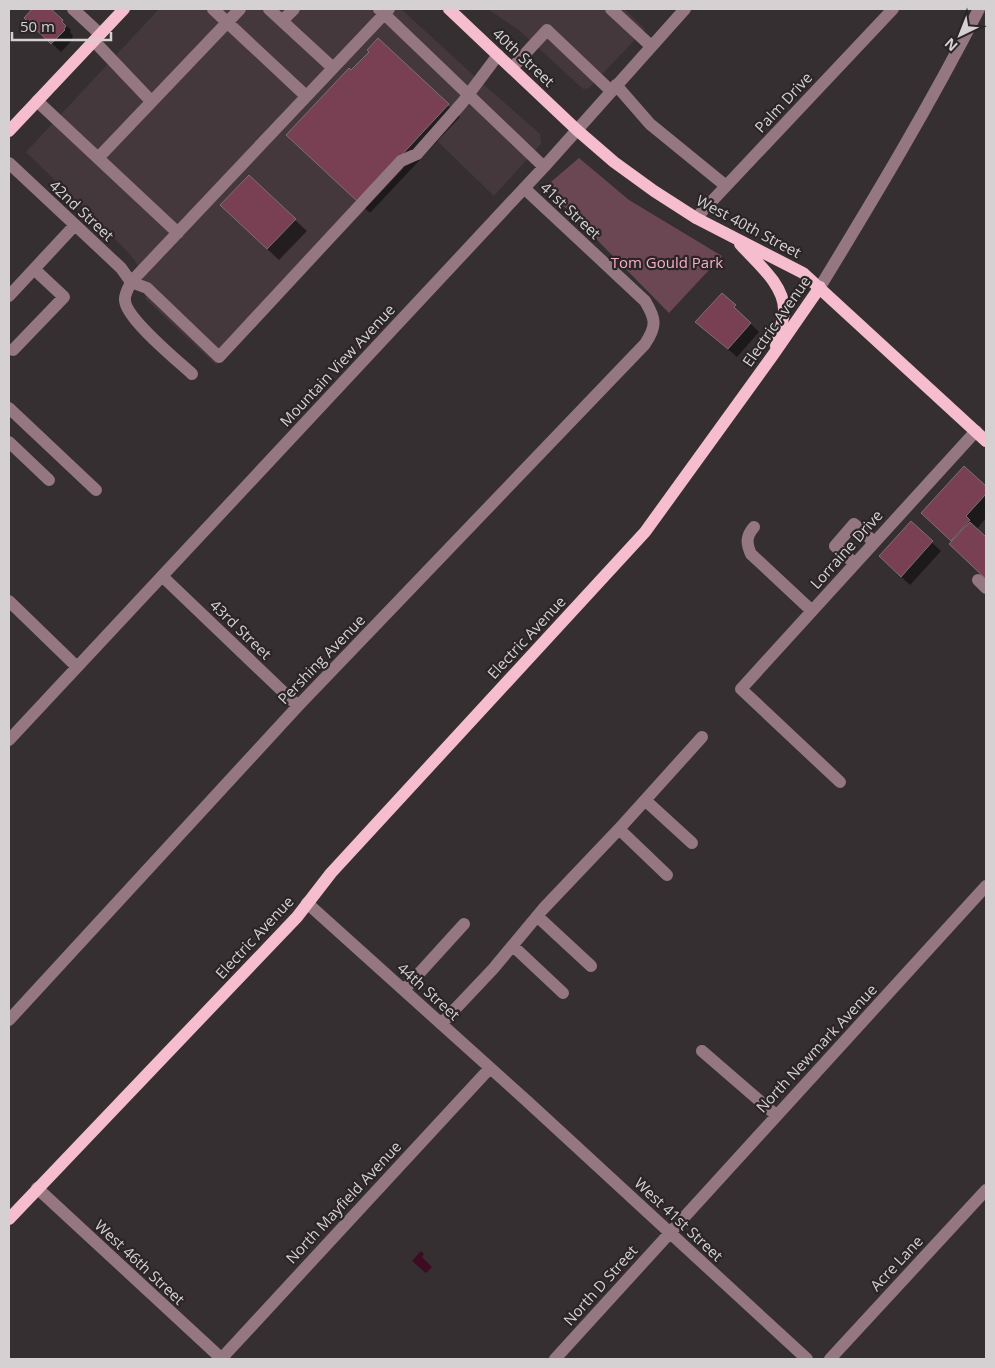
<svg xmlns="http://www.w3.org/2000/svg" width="995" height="1368" viewBox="0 0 995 1368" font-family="'Open Sans',sans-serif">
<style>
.built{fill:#45383c}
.green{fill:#6a4752}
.water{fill:#3e0b21}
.shadow{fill:#0007}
.building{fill:#794054;stroke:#797173}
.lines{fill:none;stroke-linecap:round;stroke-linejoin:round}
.minor{stroke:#947780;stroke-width:12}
.major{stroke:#f6bdce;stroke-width:12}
.labels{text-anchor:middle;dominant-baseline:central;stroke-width:4.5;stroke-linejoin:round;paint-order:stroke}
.street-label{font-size:15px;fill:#d5d1d2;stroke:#2b2527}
.park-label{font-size:15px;fill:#f7aec5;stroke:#2b2527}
</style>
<rect width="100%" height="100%" fill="#352f31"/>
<path class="built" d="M 159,9 L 401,9 L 482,83 L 540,134 L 541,144 L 494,196 L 434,138 L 216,365 L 146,299 L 143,279 L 136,262 L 126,250 L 26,152 Z
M 488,9 L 624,9 L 645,29 L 589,88 L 583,89 L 520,31 Z"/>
<path class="green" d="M 579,158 L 629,200 L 722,256 L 669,313 L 545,187 Z"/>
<path class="water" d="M 421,1251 L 424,1254 L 422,1257 L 432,1267 L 426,1273 L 412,1261 Z"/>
<path class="shadow" d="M 35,9 L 49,9 L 71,30 L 70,32 L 73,36 L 72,38 L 73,39 L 61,52 L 26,18 Z
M 378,40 L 460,117 L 370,213 L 300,147 L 351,72 L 370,52 Z
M 233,217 L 295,220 L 307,231 L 279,260 Z
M 722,295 L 759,332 L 737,357 L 706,330 Z
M 964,468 L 986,488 L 986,518 L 977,529 L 986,538 L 986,578 L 962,556 L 953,542 L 934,525 Z
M 911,523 L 941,551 L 910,585 L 889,565 Z"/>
<path class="building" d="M 32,9 L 51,9 L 63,20 L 62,22 L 66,26 L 64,29 L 65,30 L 51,44 L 24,18 Z
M 378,38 L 449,104 L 358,202 L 286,135 L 349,68 L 351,70 L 369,52 L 367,50 Z
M 249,175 L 296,219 L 267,249 L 220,205 Z
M 722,293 L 736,305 L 734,307 L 751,323 L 728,349 L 695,322 Z
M 964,466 L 986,486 L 986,494 L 966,516 L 970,520 L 951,541 L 921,513 Z
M 911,521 L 933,541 L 901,577 L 879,556 Z
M 970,522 L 986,537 L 986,579 L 949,544 Z"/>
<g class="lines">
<path class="minor" d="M 73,9 L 100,34
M 213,9 L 306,96
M 269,9 L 333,68
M 379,9 L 544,167
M 611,9 L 651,46
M 282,21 L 294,9
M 94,41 L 151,101
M 512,68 L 547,30 L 611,91
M 616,85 L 650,124 L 726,186
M 37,101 L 178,233
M 98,158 L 240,9
M 9,163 L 121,268 L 131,282
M 696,218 L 893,9
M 131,282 L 147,288 L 219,357 L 401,161 L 417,154 L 462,103 L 498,55
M 820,287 C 876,195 930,105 979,9
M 9,296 L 75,225
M 13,350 L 64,297 L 34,269
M 192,374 C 178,361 125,318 125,300 C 124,295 129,287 131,282 L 389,9
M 9,408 L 96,490
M 9,442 L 49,480
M 754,527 C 746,536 746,543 751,554 L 812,611
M 855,564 L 835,546 L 854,524 L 874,542
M 162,576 L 298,706
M 978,580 L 986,588
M 9,601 L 77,667
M 9,740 L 544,167 L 685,9
M 840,782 L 741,689 L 976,431
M 645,800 L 692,843
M 619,829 L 667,875
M 307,903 L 528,1102 L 807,1359
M 537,916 L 591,966
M 513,946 L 563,993
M 404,990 L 464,924
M 9,1020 L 298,706 L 645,344 C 657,326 656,319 645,301 L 524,188
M 441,1024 L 493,969 L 543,909 L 619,829 L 702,737
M 702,1051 L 776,1115
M 37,1188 L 222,1359
M 221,1359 L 490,1068
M 555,1359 L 986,886
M 830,1359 L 986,1190"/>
<path class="major" d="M 449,9 L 577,130 L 614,162 L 654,191 L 696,218 L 803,273 L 986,441
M 9,131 L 124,9
M 740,244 C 756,262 785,285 784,311 C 783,323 778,335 776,346
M 9,1219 L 297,917 L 331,873 L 645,532 L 773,355 L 820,287"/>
</g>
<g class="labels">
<g class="street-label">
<text transform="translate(524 57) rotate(43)">40th Street</text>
<text transform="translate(783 102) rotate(-47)">Palm Drive</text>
<text transform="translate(82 210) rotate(43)">42nd Street</text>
<text transform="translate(571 210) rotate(43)">41st Street</text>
<text transform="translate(749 226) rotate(28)">West 40th Street</text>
<text transform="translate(776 321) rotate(-55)">Electric Avenue</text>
<text transform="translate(337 365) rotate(-47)">Mountain View Avenue</text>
<text transform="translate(846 549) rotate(-48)">Lorraine Drive</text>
<text transform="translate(241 629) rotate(44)">43rd Street</text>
<text transform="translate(526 637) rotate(-47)">Electric Avenue</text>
<text transform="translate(321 659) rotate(-46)">Pershing Avenue</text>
<text transform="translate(254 937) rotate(-47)">Electric Avenue</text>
<text transform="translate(429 991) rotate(42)">44th Street</text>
<text transform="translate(816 1048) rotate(-47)">North Newmark Avenue</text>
<text transform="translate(343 1202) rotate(-47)">North Mayfield Avenue</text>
<text transform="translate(679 1219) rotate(43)">West 41st Street</text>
<text transform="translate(140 1262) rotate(43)">West 46th Street</text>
<text transform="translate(896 1263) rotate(-47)">Acre Lane</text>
<text transform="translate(600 1285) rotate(-48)">North D Street</text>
</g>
<g class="park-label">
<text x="667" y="262">Tom Gould Park</text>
</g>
</g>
<rect width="995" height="1368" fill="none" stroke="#d5d1d2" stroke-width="20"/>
<g transform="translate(960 35) rotate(223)" stroke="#2b2527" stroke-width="4" paint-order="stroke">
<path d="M0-4L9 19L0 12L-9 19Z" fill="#d5d1d2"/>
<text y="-8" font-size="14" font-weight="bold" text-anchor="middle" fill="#d5d1d2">N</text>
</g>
<path d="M12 32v8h99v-8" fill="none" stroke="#d5d1d2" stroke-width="2.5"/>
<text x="20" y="32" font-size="15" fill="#d5d1d2" stroke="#2b2527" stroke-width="4" paint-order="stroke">50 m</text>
</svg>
